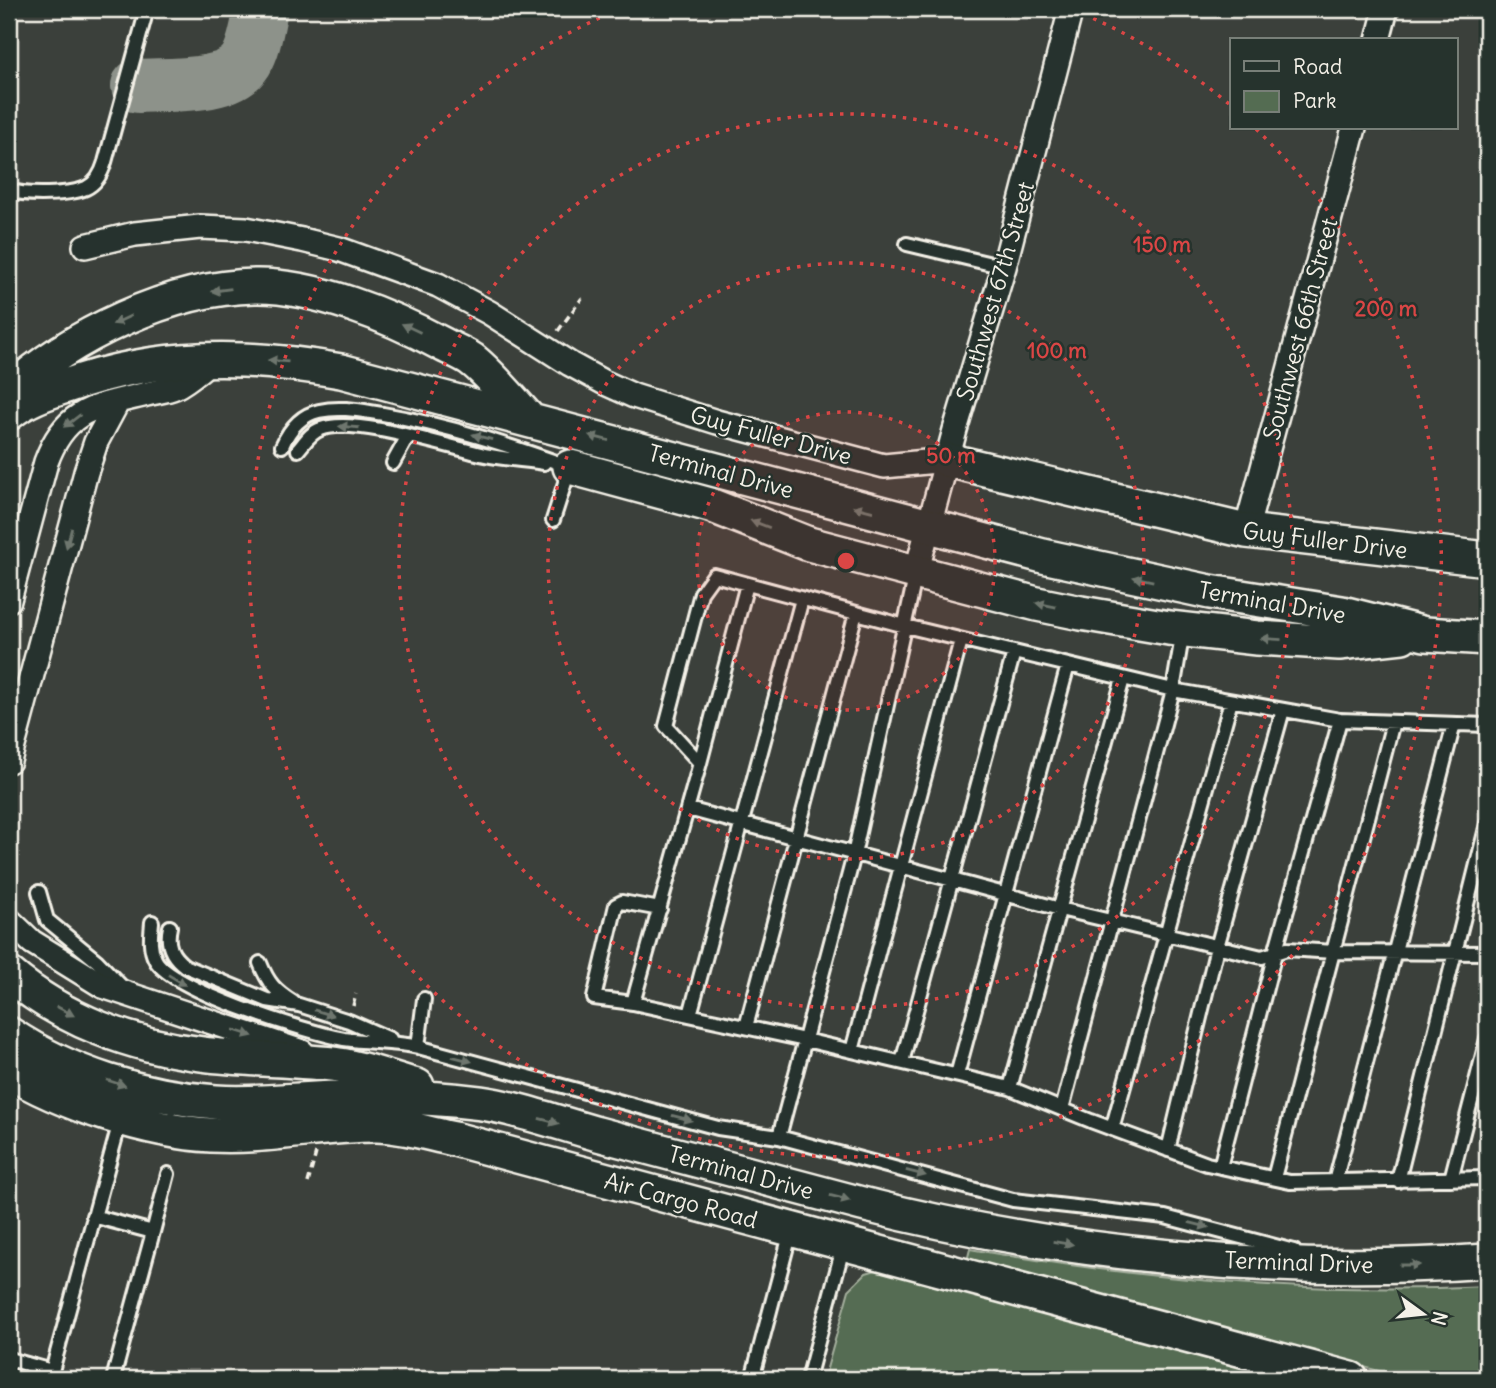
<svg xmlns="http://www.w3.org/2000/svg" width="1496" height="1388" viewBox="0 0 1496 1388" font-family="Delius,sans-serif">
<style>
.built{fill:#3b403a;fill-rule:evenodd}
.green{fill:#546c52;stroke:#a4ae9d;stroke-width:2}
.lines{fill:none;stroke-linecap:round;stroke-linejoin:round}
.taxiway{stroke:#8d928a;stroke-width:54}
.lane-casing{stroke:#f4f1e8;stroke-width:18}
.street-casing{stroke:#f4f1e8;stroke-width:28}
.secondary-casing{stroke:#f4f1e8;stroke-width:38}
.path{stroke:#f4f1e8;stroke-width:3.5;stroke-dasharray:7 5;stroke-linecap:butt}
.lane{stroke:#26332d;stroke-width:12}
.street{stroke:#26332d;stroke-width:23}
.secondary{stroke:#26332d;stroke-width:33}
.oneway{fill:#6e766e}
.ring{fill:none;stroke:#da4645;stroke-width:3.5;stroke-dasharray:3.5 7}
.labels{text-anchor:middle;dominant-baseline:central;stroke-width:5;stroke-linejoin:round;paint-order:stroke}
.street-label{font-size:23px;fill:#f4f1e8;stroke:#26332d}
.centre{fill:#da4645;stroke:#26332d;stroke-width:3.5}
.ring-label{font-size:21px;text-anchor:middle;font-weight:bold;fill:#da4645;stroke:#26332d;stroke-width:5;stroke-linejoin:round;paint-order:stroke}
</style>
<rect width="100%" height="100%" fill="#26332d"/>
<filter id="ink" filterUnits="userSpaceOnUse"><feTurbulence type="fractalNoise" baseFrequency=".0143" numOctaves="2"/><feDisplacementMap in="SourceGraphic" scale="14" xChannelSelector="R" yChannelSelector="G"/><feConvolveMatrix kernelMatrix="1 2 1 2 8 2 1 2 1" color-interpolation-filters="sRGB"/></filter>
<g filter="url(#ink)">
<path class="built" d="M 9,9 L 1487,9 L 1487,1379 L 9,1379 ZM 1232,40 L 1456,40 L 1456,128 L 1232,128 Z"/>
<path class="green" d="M 970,1249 C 1142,1280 1313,1295 1487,1286 L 1487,1379 L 1409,1379 L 967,1261 Z
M 883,1268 L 1314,1379 L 824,1379 L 849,1290 L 866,1273 Z"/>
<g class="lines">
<path class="taxiway" d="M 138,86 C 168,84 229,89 246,61 C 255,46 257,26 261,9"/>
<defs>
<path id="lane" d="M 9,190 C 25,196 70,195 86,188 C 97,183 102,172 105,162 L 147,9
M 907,244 L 1004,267
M 282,446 C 289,430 301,415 319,411 C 341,406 362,411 383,414 C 448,425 508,445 570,467
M 298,450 C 305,442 311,432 321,429 C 354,416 448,447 485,455 C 504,459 524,460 544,463
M 393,463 L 408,436
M 553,520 L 570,467
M 1183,631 L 1173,690 L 1340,720 L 1487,725
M 700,763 L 747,584
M 688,809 L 1060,909 L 1262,957 L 1287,949 L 1334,952 L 1487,953
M 39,892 L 47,920 L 97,961 L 124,989
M 152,922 C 151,934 149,947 155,959 C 169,990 308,1032 344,1039 C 369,1043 394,1041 418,1047 L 718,1128 L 779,1137 L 1013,1200 L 1165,1217 L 1294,1251
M 170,927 C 166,944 171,956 185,966 L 267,1000 L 299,1005 L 349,1021 L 390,1039
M 260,963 C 268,983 275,991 293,1002
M 633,1003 L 594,998 L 616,905 L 622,902 L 660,909
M 690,1015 L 802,599
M 746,1027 L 856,613
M 418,1047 L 424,999
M 852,1051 L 961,640
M 902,1062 L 1014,652
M 957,1075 L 1068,665
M 1010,1088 L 1123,679
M 1062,1109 L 1173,690 L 905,626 L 714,575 L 701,593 L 666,726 L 700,763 L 633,1003 L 805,1040 L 1010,1088 L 1091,1121 L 1207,1164 L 1290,1182 L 1487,1178
M 1112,1129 L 1231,701
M 779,1137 L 854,855 L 916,573
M 1168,1150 L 1217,947 L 1283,710
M 1220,1167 L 1275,953 L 1340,720
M 1274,1178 L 1393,722
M 1451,1179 L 1487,1039
M 1398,1181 L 1487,824
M 1335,1182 L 1454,724
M 93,1216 L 153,1232 L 113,1379
M 153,1232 L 168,1174
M 9,1359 L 52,1371 L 121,1118
M 752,1379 L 791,1231
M 808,1379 L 844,1244"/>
<path id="street" d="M 1378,40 L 1386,9
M 85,246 L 135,234 L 200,227 L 246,229 L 302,240 L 339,249 L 438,285 L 490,313 L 570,364 L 603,382 L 634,396 L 717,422 L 884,466 L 947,460
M 1246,531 L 1354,128
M 916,573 L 955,430 L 1004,267 L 1071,9
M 9,600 L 46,462 C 65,410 93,407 143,395 C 153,392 166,391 175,387 C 188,381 200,369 211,361
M 9,761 L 86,472 L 96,442 L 118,401
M 9,920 L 32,942 L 103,986 L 302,1052"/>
<path id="secondary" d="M 9,392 C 70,336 171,287 255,286 C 314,285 390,316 442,344 C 451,349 462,353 471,359 C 489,372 514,403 530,420
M 9,413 C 26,399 45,393 66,386 C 159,353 246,354 341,371 L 1043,556 L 1210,592 L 1342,613 L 1425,634 L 1487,638
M 947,460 L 1246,531 L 1487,559
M 570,467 L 710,505 L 809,544 L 1037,604 L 1081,613 L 1169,628 L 1257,638 L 1339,643 L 1402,636
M 9,974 C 63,1020 132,1046 202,1054 C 248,1060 294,1059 340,1065 C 366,1069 392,1079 417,1086
M 9,1034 C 69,1074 143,1097 216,1102 C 256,1105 297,1099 337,1098 C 384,1096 434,1097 481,1103 C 517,1108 562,1124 598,1134 C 686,1157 774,1181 862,1204 C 1063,1255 1281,1276 1487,1261
M 9,1071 C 60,1103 150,1132 211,1135 C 266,1138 321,1125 376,1125 C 402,1125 429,1134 454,1139 L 1351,1379"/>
</defs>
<use href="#lane" class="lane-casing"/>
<use href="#street" class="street-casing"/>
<use href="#secondary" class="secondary-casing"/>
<path class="path" d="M 558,331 L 582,298
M 353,1006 L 356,994
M 308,1183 L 316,1153"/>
<use href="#lane" class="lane"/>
<use href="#street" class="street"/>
<use href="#secondary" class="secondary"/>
</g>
<defs><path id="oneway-solid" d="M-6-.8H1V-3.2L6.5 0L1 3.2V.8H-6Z" transform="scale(1.75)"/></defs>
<g class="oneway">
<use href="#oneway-solid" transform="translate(221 290) rotate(172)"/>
<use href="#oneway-solid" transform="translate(122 320) rotate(155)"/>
<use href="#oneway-solid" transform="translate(411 328) rotate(-155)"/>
<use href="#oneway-solid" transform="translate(278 361) rotate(-175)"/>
<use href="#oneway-solid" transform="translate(72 421) rotate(143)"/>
<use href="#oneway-solid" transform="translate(349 427) rotate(-176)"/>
<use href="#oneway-solid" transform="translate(482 437) rotate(-165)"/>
<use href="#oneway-solid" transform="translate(599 438) rotate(-165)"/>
<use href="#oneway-solid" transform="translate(863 509) rotate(-165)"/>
<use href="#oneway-solid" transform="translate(760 524) rotate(-159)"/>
<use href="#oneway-solid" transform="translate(69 538) rotate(105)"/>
<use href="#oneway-solid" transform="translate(1143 579) rotate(-169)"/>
<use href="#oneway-solid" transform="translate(1046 605) rotate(-168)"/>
<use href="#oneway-solid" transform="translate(1271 639) rotate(-177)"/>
<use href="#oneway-solid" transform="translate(177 980) rotate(31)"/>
<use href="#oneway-solid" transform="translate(65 1011) rotate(28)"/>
<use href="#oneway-solid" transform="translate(324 1013) rotate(17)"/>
<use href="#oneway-solid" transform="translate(243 1033) rotate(18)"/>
<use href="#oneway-solid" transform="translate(462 1059) rotate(15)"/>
<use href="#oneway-solid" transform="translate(116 1083) rotate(18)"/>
<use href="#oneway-solid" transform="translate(682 1118) rotate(15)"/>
<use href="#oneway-solid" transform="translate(549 1121) rotate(15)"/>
<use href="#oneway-solid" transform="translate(916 1173) rotate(15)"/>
<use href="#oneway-solid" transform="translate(840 1198) rotate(15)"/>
<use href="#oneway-solid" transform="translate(1199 1225) rotate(14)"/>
<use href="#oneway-solid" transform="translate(1063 1243) rotate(9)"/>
<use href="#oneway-solid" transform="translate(1410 1265)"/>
</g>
</g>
<circle cx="846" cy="561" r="149" fill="#da4645" fill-opacity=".12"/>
<g class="ring">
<circle cx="846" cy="561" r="149"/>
<circle cx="846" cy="561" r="298"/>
<circle cx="846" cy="561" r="447"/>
<path d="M1074 10A596 596 0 0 1 1229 104M1256 129A596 596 0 1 1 618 10"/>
</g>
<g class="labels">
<g class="street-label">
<text transform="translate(995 291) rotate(-74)">Southwest 67th Street</text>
<text transform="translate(1300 329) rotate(-75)">Southwest 66th Street</text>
<text transform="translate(771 435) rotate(15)">Guy Fuller Drive</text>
<text transform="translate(721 471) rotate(15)">Terminal Drive</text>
<text transform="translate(1325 540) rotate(7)">Guy Fuller Drive</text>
<text transform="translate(1272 602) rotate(10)">Terminal Drive</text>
<text transform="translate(741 1172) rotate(15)">Terminal Drive</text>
<text transform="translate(681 1200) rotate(15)">Air Cargo Road</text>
<text transform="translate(1299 1262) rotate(2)">Terminal Drive</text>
</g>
</g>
<circle cx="846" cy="561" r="10" class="centre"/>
<g class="ring-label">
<text x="1162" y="252">150 m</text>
<text x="1386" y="316">200 m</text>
<text x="1057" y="358">100 m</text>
<text x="951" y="463">50 m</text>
</g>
<rect width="1496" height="1388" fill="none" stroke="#26332d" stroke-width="35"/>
<rect x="18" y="18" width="1461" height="1353" fill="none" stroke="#f4f1e8" stroke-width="2.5" filter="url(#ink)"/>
<rect x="1230" y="38" width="228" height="91" fill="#26332d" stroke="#787f78" stroke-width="2"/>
<rect x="1244" y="61" width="35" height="10" fill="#26332d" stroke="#787f78" stroke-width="2"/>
<text x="1293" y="74" font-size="21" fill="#f4f1e8">Road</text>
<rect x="1244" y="91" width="35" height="21" fill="#546c52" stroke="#787f78" stroke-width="2"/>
<text x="1293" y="108" font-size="21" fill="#f4f1e8">Park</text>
<g transform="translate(1423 1314) rotate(105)" stroke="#26332d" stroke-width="5" paint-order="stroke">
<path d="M0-5L12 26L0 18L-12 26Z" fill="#f4f1e8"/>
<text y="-10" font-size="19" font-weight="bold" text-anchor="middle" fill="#f4f1e8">N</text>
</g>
</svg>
